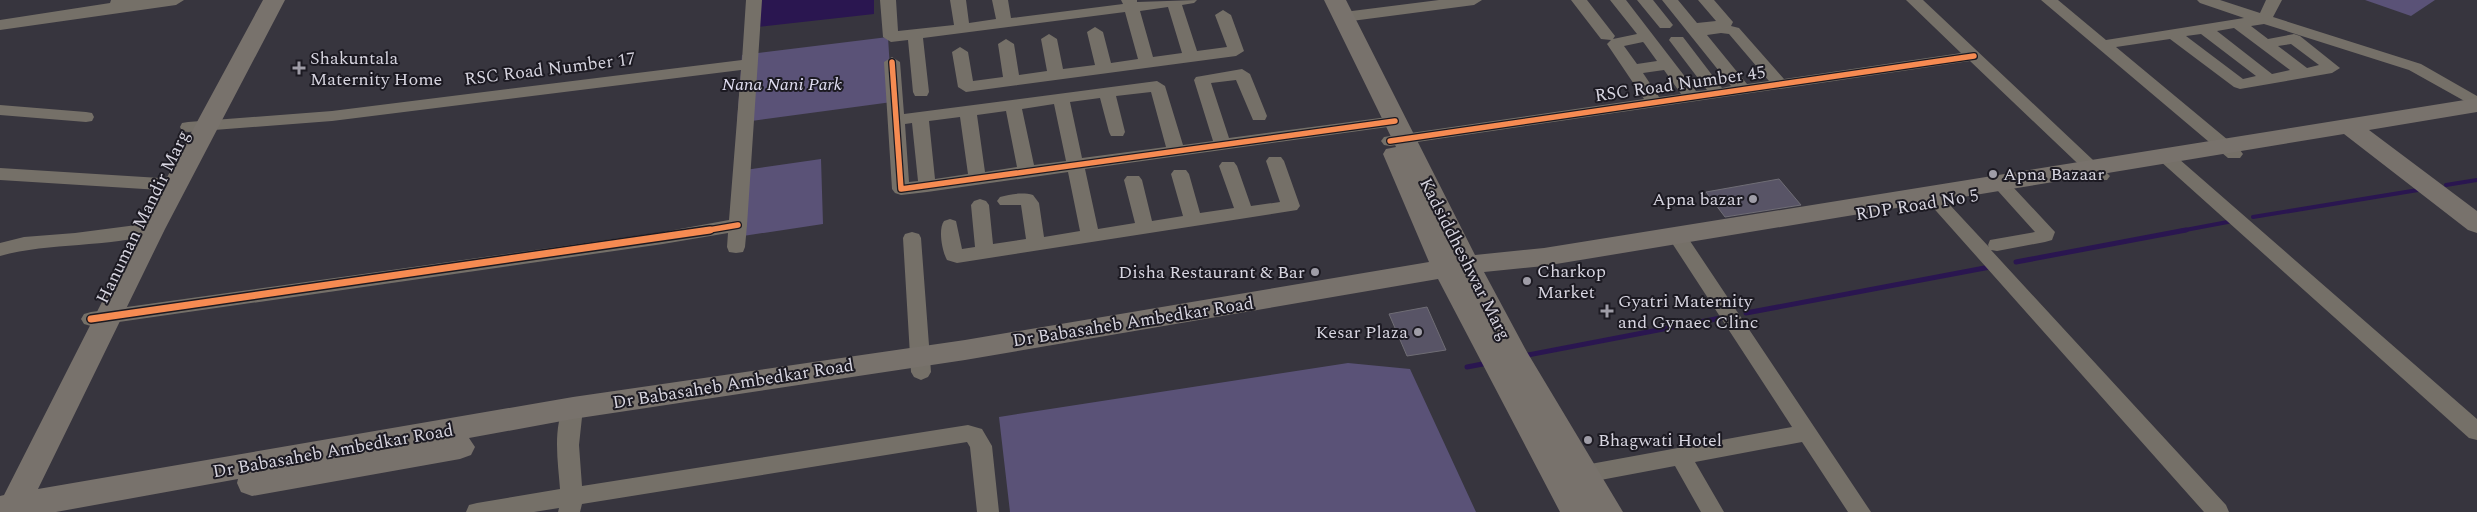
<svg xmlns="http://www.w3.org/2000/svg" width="2477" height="512" viewBox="0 0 2477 512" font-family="Spectral,serif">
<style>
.green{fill:#5a5277}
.water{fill:#2a1650}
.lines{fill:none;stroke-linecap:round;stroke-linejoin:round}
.stream-far1{stroke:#2a1650;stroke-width:4}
.stream{stroke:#2a1650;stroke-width:5}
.building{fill:#585466;stroke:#6f6d75}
.street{fill:#757068;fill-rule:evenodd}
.secondary{fill:#78726c;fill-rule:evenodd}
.cycleway-far1-casing{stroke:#1c1a22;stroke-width:8}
.cycleway-casing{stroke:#1c1a22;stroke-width:10}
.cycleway-far1{stroke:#f68b52;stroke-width:5.5}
.cycleway{stroke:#f68b52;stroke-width:7}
.poi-dot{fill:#9f9da7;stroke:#1c1a22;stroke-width:2}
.labels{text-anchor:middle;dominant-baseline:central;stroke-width:4;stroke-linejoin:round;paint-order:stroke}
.poi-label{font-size:18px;fill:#d7d5e0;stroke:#1c1a22;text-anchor:start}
.street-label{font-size:18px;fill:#d7d5e0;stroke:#1c1a22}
.park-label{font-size:18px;font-style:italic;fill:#e0ddf1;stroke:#1c1a22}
</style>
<rect width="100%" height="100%" fill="#37353e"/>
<path class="green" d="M 2365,0 L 2435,0 L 2411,16 Z
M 888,37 L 892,102 L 737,123 L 742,55 Z
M 821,159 L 823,224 L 743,236 L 745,170 Z
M 1348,363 L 1410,369 L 1476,512 L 1010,512 L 999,417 Z"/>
<path class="water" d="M 751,0 L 874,0 L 874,14 L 749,28 Z"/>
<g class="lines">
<path class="stream-far1" d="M 2446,185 L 2477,180
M 2253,217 L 2418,190
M 2180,231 L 2233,221"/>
<path class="stream" d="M 2016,262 L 2186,230
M 1746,313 L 1990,267
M 1523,356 L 1726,317
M 1467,367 L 1488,363"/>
</g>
<path class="building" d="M 1779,179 L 1801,205 L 1725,217 L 1706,192 Z
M 1427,307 L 1446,350 L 1407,356 L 1389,314 Z"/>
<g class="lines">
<path class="street" d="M 111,0 L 184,0 L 176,5 L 0,30 L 0,20 L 110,3 Z
M 746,0 L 762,0 L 747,225 L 745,247 L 743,252 L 736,253 L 729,252 L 727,247 L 728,233 L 663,244 L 91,326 L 84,324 L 81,319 L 84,314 L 91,312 L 663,232 L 729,220 L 741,70 L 332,121 L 188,132 L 182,131 L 180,127 L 182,123 L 188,122 L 332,111 L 742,60 Z
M 880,0 L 896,0 L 898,31 L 954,25 L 950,0 L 966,0 L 969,23 L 996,19 L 992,0 L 1008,0 L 1011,18 L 1123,4 L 1121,0 L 1137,0 L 1137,2 L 1197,0 L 1194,3 L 1182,5 L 1197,51 L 1227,47 L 1215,15 L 1223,10 L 1231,15 L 1244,51 L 1236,56 L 966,92 L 958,87 L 952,52 L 960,47 L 968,52 L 973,81 L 1003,77 L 998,44 L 1006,39 L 1014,44 L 1019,75 L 1047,71 L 1041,39 L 1049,34 L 1057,39 L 1063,69 L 1095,65 L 1087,32 L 1095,27 L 1103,32 L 1111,63 L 1138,59 L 1125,12 L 923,38 L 929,92 L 927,96 L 915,96 L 913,92 L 908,40 L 891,42 L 883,37 ZM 1168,7 L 1182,53 L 1153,57 L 1140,11 Z
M 1439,0 L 1482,0 L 1474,5 L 1344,22 L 1336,17 L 1344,12 Z
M 1571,0 L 1587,0 L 1615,36 L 1613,39 L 1637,34 L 1610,0 L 1626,0 L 1696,91 L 1707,90 L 1669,40 L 1671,37 L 1683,37 L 1722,88 L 1731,86 L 1662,0 L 1678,0 L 1697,23 L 1716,21 L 1698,0 L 1714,0 L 1733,22 L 1731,26 L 1739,28 L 1784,79 L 1961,53 L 1906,0 L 1923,0 L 2110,176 L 2107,180 L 2095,180 L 1970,61 L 1390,146 L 1384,145 L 1381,141 L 1384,137 L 1390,136 L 1644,99 L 1607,44 L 1611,40 L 1601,39 ZM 1721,33 L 1729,34 L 1769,81 L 1747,84 L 1707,35 ZM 1643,42 L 1644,43 L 1657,61 L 1637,64 L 1624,46 ZM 1664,70 L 1681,94 L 1659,97 L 1643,73 Z
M 1637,0 L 1653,0 L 1673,25 L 1670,28 L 1660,28 Z
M 2041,0 L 2058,0 L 2106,40 L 2244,18 L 2200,3 L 2197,0 L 2220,0 L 2260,13 L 2266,0 L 2282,0 L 2273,17 L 2421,64 L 2477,96 L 2477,108 L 2409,70 L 2264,24 L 2251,26 L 2268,39 L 2294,34 L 2300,36 L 2340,68 L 2332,73 L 2240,89 L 2234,87 L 2170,39 L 2116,47 L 2240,150 L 2243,154 L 2240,158 L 2228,158 ZM 2234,28 L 2290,70 L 2272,74 L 2217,31 ZM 2201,34 L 2256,76 L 2243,79 L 2186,36 ZM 2291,44 L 2319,65 L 2307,68 L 2278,46 Z
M 892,57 L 900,62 L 904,114 L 1157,81 L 1165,86 L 1183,145 L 1213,141 L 1194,80 L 1196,77 L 1242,69 L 1250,74 L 1267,116 L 1265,120 L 1253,120 L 1236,80 L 1211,83 L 1229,138 L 1395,116 L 1401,117 L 1403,121 L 1401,125 L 1395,126 L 1085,169 L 1098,229 L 1135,223 L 1124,180 L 1127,176 L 1139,176 L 1142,180 L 1152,221 L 1183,216 L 1171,174 L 1174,170 L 1186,170 L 1189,174 L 1200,213 L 1234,208 L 1219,166 L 1222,162 L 1234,162 L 1237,166 L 1251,206 L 1280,202 L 1266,161 L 1269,157 L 1281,157 L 1284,161 L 1300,206 L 1297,210 L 957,263 L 947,260 C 942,251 938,229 944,221 L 950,219 L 956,221 L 962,249 L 975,247 L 971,205 L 974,201 L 980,199 L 986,201 L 989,205 L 993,244 L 1026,239 L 1021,205 L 1000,205 L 997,201 L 1000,197 C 1010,194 1023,192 1033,195 L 1039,203 L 1044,237 L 1080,231 L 1068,172 L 927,192 L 901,195 L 895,193 L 892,189 L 884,62 ZM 1151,92 L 1166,147 L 1082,158 L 1070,102 L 1100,98 L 1109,132 L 1111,136 L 1123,136 L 1125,132 L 1116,96 ZM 1054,104 L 1066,161 L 1034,165 L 1022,109 ZM 1006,111 L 1017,167 L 985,172 L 977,115 ZM 960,117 L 968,174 L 935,179 L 929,121 ZM 912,123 L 918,181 L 909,182 L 905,124 Z
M 0,105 L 86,112 L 92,113 L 94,117 L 92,121 L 86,122 L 0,115 Z
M 2165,150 L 2171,152 L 2477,419 L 2477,440 L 2469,438 L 2159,160 L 2156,156 L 2159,152 Z
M 0,168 L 160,178 L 177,175 L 183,177 L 186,181 L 183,185 L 160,190 L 0,180 Z
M 2007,185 L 2013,187 L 2055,232 L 2052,240 L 2045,242 L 1997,251 L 1991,250 L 2226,505 L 2229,512 L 2204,512 L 1921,194 L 1924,190 L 1936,190 L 1989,247 L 1988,245 L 1990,240 L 2035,232 L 1998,191 L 2001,187 Z
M 152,223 L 158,225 L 161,229 L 158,233 C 107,248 51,242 0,256 L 0,243 L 24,237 L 75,233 Z
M 912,232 L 919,234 L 921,238 L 931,372 L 928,377 L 921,380 L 914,377 L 911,372 L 903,238 L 905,234 Z
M 1681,237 L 1688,238 L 1871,512 L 1848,512 L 1802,442 L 1695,462 L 1724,512 L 1701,512 L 1675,466 L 1574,485 L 1566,482 L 1563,476 L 1566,470 L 1574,467 L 1792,427 L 1672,243 L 1674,238 Z
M 573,400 L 580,402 L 583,408 L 579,445 L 582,486 L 968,425 L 982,429 L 992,446 L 999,512 L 977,512 L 970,447 L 967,442 L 582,504 L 580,512 L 558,512 L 559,508 L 534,512 L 466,512 L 469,505 L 477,503 L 560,489 C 558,462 552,427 566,402 Z"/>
<path class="secondary" d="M 263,0 L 285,0 L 165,229 L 38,489 L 573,397 L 965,340 L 1429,262 L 1383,154 L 1386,149 L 1396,147 L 1324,0 L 1346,0 L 1475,255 L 1544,248 L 2477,98 L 2477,112 L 2369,130 L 2477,211 L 2477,233 L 2468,230 L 2344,134 L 1544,266 L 1484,272 L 1527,352 L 1623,512 L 1560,512 L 1438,279 L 965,360 L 573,419 L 469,438 L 475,447 L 471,455 L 460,459 L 252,496 L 241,492 L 237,483 L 238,479 L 56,512 L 0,512 L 0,496 L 4,495 L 139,229 Z"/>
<defs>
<path id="cycleway-far1" d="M 892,62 L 901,189 L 1395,121
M 1390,141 L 1974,56
M 703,231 L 738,225"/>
<path id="cycleway" d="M 91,319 L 710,230"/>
</defs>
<use href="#cycleway-far1" class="cycleway-far1-casing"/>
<use href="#cycleway" class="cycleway-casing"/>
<use href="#cycleway-far1" class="cycleway-far1"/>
<use href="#cycleway" class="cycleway"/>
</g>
<g class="poi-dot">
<path d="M296.5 60.5h5v5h5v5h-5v5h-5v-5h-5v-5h5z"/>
<circle cx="1993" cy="174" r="5"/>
<circle cx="1753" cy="199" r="5"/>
<circle cx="1315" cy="272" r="5"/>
<circle cx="1527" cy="281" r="5"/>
<path d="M1604.5 303.5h5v5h5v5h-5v5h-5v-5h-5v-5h5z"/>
<circle cx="1418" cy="332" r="5"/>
<circle cx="1588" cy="440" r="5"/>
</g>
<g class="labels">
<g class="poi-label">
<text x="310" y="58">Shakuntala<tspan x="310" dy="21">Maternity Home</tspan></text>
<text x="2003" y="174">Apna Bazaar</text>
<text x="1743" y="199" text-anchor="end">Apna bazar</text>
<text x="1537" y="271">Charkop<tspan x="1537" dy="21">Market</tspan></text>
<text x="1305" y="272" text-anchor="end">Disha Restaurant &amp; Bar</text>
<text x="1618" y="301">Gyatri Maternity<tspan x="1618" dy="21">and Gynaec Clinc</tspan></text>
<text x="1408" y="332" text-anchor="end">Kesar Plaza</text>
<text x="1598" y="440">Bhagwati Hotel</text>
</g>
<g class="street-label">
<text transform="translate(550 69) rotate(-7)">RSC Road Number 17</text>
<text transform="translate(1680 84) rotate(-8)">RSC Road Number 45</text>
<text transform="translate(1917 205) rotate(-9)">RDP Road No 5</text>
<text transform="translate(143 217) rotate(-64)">Hanuman Mandir Marg</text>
<text transform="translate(1465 259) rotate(63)">Kadsiddheshwar Marg</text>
<text transform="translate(1133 322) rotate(-9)">Dr Babasaheb Ambedkar Road</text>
<text transform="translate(733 384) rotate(-9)">Dr Babasaheb Ambedkar Road</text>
<text transform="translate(333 451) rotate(-10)">Dr Babasaheb Ambedkar Road</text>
</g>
<g class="park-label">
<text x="782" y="84">Nana Nani Park</text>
</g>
</g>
</svg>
